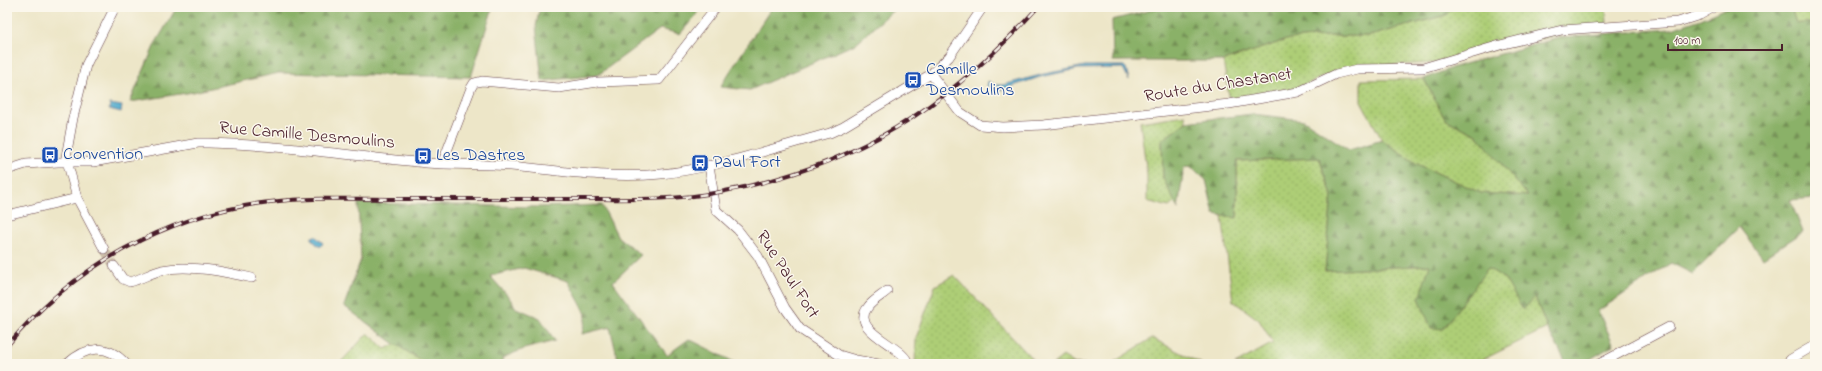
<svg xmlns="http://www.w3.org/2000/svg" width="1822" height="371" viewBox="0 0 1822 371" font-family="'Indie Flower',sans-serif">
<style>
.grass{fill:url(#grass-dots);stroke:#7c7650}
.forest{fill:url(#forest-firs);stroke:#6a6849}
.water{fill:#4faacd;stroke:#4c647c}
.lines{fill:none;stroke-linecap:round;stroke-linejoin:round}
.minor-tunnel{stroke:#ccbea9;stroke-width:9;stroke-dasharray:9 4.5;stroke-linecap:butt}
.minor-casing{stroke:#623d43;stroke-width:10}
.minor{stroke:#fff;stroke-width:9}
.rail-casing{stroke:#4a1f2b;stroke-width:4}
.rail{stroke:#fbf7ec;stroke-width:2.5;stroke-dasharray:8;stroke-linecap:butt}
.labels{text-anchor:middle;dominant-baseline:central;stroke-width:3;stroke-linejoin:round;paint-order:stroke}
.transit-label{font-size:18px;fill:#164399;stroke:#fbf7ec;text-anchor:start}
.street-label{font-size:18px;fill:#4a1f2b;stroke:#fbf7ec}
</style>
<defs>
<pattern id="grass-dots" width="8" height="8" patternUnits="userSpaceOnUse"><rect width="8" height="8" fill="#adce76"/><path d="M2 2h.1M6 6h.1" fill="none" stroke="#96b066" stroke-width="1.8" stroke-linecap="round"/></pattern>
<pattern id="forest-firs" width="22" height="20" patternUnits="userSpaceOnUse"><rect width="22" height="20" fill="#8ab167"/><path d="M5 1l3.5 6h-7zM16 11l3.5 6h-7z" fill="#738f55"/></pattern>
</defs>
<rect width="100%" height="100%" fill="#fbf7ec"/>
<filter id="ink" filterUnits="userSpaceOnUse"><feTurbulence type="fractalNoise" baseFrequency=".025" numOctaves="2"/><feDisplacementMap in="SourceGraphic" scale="8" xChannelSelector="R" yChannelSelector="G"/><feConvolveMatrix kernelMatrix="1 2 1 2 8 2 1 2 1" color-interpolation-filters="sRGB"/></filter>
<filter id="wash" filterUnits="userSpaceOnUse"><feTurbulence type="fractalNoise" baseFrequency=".012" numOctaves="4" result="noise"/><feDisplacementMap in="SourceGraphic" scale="16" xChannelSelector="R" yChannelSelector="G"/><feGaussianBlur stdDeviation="0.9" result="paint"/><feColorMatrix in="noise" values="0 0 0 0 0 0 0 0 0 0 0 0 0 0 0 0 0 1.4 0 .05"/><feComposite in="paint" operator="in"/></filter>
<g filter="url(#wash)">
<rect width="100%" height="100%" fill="#ede6c8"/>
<path class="grass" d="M 1454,7 L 1606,7 L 1607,24 L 1434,63 L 1347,67 L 1292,90 L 1230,101 L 1223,61 L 1289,39 L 1326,36 L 1369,36 L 1446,15 Z
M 1791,7 L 1815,7 L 1815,23 L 1796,24 Z
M 1424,79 L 1445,119 L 1477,135 L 1529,196 L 1481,193 L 1417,164 L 1382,140 L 1361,101 L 1361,80 Z
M 1185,115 L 1186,122 L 1162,140 L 1163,178 L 1175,202 L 1169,207 L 1147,201 L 1147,175 L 1140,122 Z
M 1319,158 L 1332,195 L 1325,271 L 1430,265 L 1488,268 L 1505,279 L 1523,309 L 1535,297 L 1547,328 L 1474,364 L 1235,364 L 1273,343 L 1259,320 L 1233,301 L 1222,216 L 1237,217 L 1237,161 Z
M 954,275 L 1037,364 L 915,364 L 916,338 L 935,286 Z
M 368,333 L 385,349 L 395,344 L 427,364 L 339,364 Z
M 1152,338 L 1202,364 L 1111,364 Z
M 1063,356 L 1075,364 L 1085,364 L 1053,364 Z"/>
<path class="forest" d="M 177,7 L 493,7 L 471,77 L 279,73 L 193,92 L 130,102 L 155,44 Z
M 540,7 L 703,7 L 680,34 L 660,29 L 598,75 L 542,81 L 536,26 Z
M 772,7 L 897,7 L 855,44 L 750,90 L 720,87 Z
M 1163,7 L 1454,7 L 1446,15 L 1369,36 L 1326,36 L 1289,39 L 1223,61 L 1113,61 L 1112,20 Z
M 1728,7 L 1791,7 L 1796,23 L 1815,23 L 1815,198 L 1790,200 L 1803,232 L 1763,258 L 1739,227 L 1693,274 L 1671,263 L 1598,311 L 1614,345 L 1582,364 L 1567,364 L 1547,328 L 1535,297 L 1523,310 L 1505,279 L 1488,268 L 1443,329 L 1431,328 L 1419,298 L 1430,265 L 1325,271 L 1332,195 L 1319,158 L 1237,161 L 1237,218 L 1214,214 L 1206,180 L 1190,166 L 1184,167 L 1178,209 L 1163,178 L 1162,140 L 1186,122 L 1252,114 L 1304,120 L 1349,150 L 1382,140 L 1417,164 L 1481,193 L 1528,196 L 1477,135 L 1445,119 L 1424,79 L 1454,67 L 1562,37 L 1671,29 L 1701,19 Z
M 358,203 L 539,207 L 602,205 L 618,237 L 641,255 L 613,282 L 667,355 L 689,339 L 738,364 L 623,364 L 617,356 L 610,327 L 582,334 L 586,314 L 568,281 L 524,268 L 490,276 L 508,296 L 516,308 L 540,318 L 555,341 L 524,349 L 502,358 L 503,364 L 427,364 L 395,344 L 344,306 L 361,259 Z"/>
<path class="water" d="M 1085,66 L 1124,66 L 1126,68 L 1129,80 L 1123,68 L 1078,69 L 1040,77 L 998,91 L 987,86 L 988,81 L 996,85 L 1003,85 L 1044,74 Z
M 110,104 L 122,106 L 121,112 L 109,109 Z
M 315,236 L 323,243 L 320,247 L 312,240 L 312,237 Z"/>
</g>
<g filter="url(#ink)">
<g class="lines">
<path class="minor-tunnel" d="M 104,249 L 114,266"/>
<defs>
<path id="minor" d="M 931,74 L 960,112 L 980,125 L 1003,127 L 1043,125 L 1229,104 L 1298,92 L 1336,74 L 1357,69 L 1423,68 L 1500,45 L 1562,30 L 1678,22 L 1700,15 L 1714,7
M 442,164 L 471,88 L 474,83 L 482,81 L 559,88 L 598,82 L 659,80 L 716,7
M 709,165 L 716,210 L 738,230 L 758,256 L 785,308 L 800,329 L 839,355 L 856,360 L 879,364
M 7,170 L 26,164 L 58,162 L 93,162 L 198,143 L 209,143 C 281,145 353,156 426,163 C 454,165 482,164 511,166 C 561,171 610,179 661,174 C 717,168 776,147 830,133 L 843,127 L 931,74 L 949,57 L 983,7
M 7,215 L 77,198
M 104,249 L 77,198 L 66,157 L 73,118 L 86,65 L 115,7
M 114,266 L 123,279 L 130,282 C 141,279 151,273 162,270 C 189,264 226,272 252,278
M 887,291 C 881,296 872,301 868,307 C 848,332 906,346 908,364
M 67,364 C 86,346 107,343 126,364
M 1599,364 L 1669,327
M 1786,364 L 1791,359 L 1815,345"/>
</defs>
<use href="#minor" class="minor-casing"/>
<use href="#minor" class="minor"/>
<defs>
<path id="rail" d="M 7,346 C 72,267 167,214 270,202 C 313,197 357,199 401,199 C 460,199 519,199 578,199 C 625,199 673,201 720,192 C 855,167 947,108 1038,7"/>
</defs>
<use href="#rail" class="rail-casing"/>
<use href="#rail" class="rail"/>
</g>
</g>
<defs>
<symbol id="bus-square" viewBox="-11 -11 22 22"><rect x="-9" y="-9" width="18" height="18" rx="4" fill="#1a4fb4" stroke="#fbf7ec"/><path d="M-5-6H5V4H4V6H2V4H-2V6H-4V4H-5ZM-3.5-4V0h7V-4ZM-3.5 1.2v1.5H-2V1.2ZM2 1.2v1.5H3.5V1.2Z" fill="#fff"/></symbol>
</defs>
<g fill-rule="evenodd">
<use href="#bus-square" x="903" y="70" width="20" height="20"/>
<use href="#bus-square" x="40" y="145" width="20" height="20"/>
<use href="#bus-square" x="413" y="146" width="20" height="20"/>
<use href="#bus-square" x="690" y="153" width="20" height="20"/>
</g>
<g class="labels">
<g class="transit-label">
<text x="926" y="70">Camille<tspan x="926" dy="21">Desmoulins</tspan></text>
<text x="63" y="155">Convention</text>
<text x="436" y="156">Les Dastres</text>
<text x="713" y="163">Paul Fort</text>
</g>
<g class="street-label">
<text transform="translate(1218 86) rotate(-9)">Route du Chastanet</text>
<text transform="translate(307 136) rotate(5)">Rue Camille Desmoulins</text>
<text transform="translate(787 275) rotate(57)">Rue Paul Fort</text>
</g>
</g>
<rect width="1822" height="371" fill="none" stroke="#fbf7ec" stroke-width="24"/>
<path d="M1668 44v6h114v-6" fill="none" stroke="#4a1f2b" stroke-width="2"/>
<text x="1674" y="44" font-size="12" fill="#4a1f2b" stroke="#fbf7ec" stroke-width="3" paint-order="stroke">100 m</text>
</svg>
